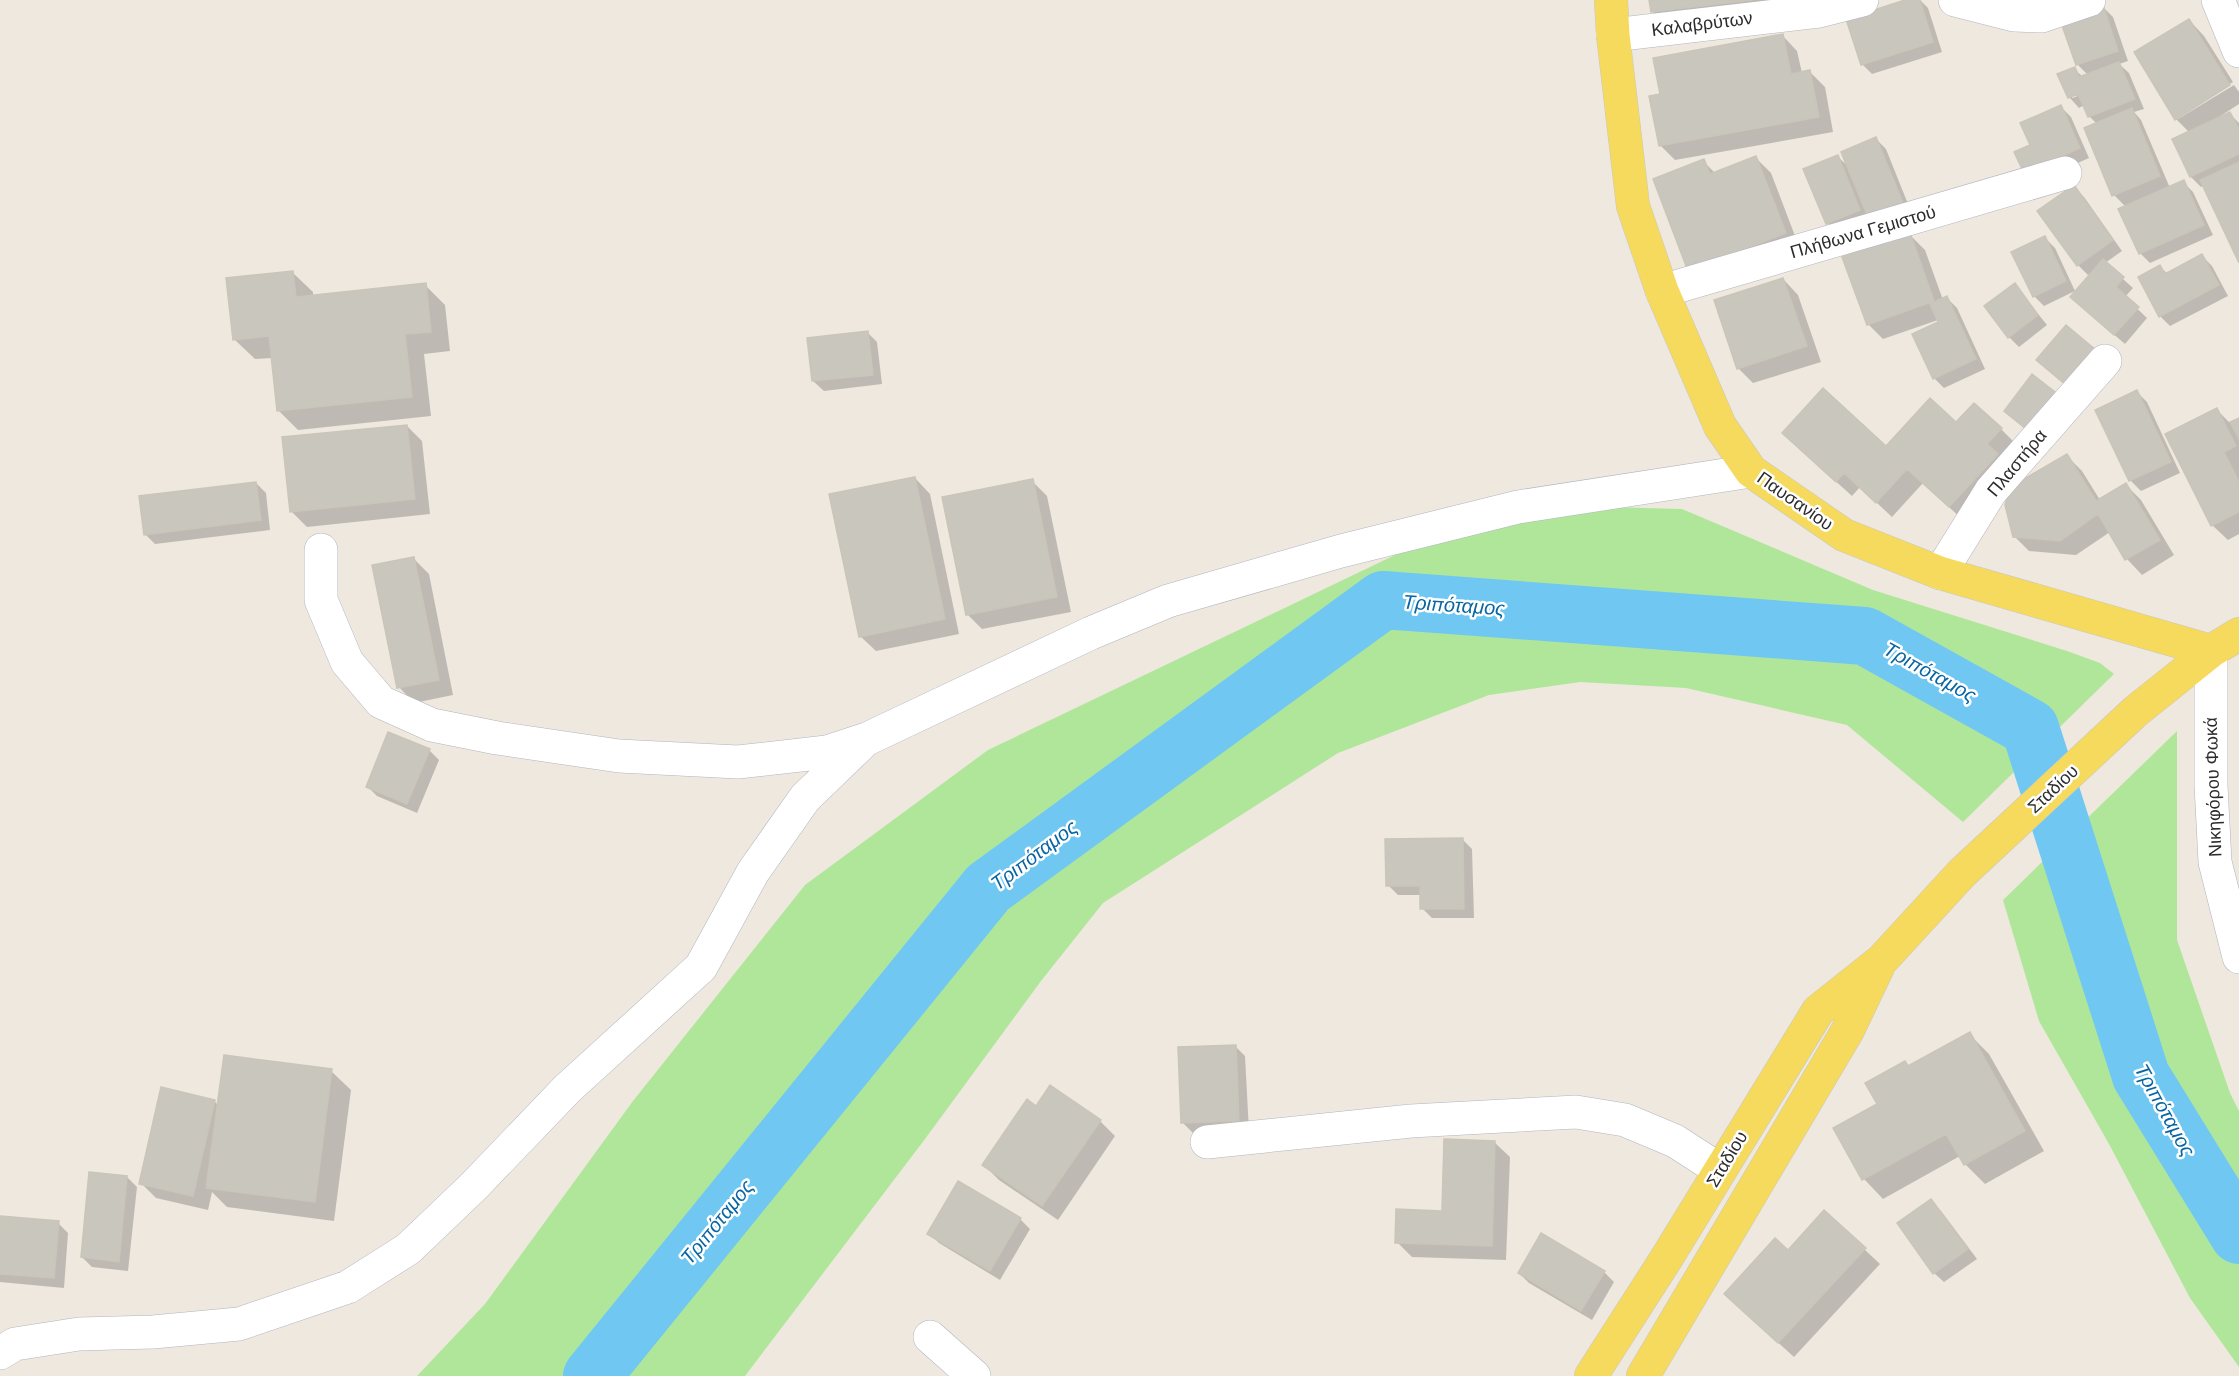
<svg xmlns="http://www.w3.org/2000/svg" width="2239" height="1376" viewBox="0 0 2239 1376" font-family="'DM Sans',sans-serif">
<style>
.green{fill:#b0e69a}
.shadow{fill:#0003;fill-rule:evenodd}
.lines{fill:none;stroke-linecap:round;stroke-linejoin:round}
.river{stroke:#70c8f2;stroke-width:58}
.building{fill:#c9c6bd;stroke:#cac5b8;stroke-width:1.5}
.minor-casing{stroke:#b2b4c0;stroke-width:34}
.major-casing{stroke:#c8c8c8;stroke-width:34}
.minor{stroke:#fff;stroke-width:33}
.major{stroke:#f5da5d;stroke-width:33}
.labels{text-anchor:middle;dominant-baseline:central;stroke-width:5;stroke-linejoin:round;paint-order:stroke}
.street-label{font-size:18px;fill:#2c2c2c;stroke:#fff}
.water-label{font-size:20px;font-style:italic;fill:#0a66a3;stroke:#fff}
</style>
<rect width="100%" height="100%" fill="#eee8df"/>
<path class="green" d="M 1534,505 L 1682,509 L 1873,590 L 2067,651 L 2100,663 L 2114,674 L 1963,822 L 1847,725 L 1686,688 L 1580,682 L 1489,695 L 1338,753 L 1103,903 L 1041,981 L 925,1139 L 745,1376 L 417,1376 L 485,1304 L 633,1101 L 805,885 L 988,750 L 1418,544 Z
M 2177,731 L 2177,940 L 2230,1093 L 2239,1111 L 2239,1367 L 2190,1298 L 2109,1144 L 2039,1021 L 2003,900 Z"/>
<path class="shadow" d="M 1651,0 L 1803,0 L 1667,26 L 1652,11 Z
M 1910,0 L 1920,0 L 1928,8 L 1942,52 L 1872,74 L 1862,64 Z
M 2103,7 L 2113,17 L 2128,61 L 2119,64 L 2129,73 L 2144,109 L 2134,112 L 2141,120 L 2170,188 L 2183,182 L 2193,192 L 2213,235 L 2150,263 L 2140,253 L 2126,207 L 2114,195 L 2097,124 L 2089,116 L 2084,105 L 2079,108 L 2069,97 L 2074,69 L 2083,77 L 2088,75 L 2077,64 ZM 2085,90 L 2086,93 L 2072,98 L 2072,95 Z
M 2189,20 L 2204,36 L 2233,82 L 2178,116 L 2178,119 L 2234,85 L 2239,92 L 2239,104 L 2219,117 L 2220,118 L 2230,114 L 2239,123 L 2239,259 L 2204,185 L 2201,187 L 2191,177 L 2174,140 L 2190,133 L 2176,119 Z
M 1782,35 L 1797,51 L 1802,73 L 1810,72 L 1825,87 L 1833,132 L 1675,160 L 1660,145 L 1662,95 Z
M 2061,107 L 2071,117 L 2089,158 L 2035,182 L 2032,146 Z
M 1876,139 L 1886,149 L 1912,214 L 1837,233 L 1827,223 L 1838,157 L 1850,168 Z
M 1756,158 L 1771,173 L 1800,249 L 1705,285 L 1703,161 L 1716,174 Z
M 2074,187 L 2084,197 L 2122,251 L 2105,263 L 2133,288 L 2125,297 L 2147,318 L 2125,344 L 2082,307 L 2094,270 L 2088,275 L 2078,265 Z
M 1910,235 L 1925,250 L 1943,300 L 1947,298 L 1957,308 L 1985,369 L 1944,388 L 1934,378 L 1940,323 L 1938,320 L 1883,339 L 1868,324 Z
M 2045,238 L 2055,248 L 2075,291 L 2044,306 L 2034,296 Z
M 2202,256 L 2212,266 L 2228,296 L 2170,326 L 2160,316 L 2160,267 L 2168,274 Z
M 293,273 L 313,292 L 313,297 L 425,285 L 445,305 L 450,351 L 424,354 L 431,416 L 298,430 L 279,411 L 273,358 L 255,359 L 235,340 Z
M 1783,279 L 1798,295 L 1821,362 L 1753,383 L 1738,368 Z
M 2015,285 L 2047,325 L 2019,347 L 2009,337 Z
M 867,332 L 877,342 L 882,384 L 824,391 L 813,381 Z
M 2137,392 L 2147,402 L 2180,473 L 2141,491 L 2131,481 L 2097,411 Z
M 2217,410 L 2231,424 L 2239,419 L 2239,534 L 2228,540 L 2212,525 Z
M 407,426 L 422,441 L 430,514 L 307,527 L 292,512 Z
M 2001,429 L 2016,444 L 1964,521 L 1923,483 L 1892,517 L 1860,487 L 1852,496 L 1799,448 L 1886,448 Z
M 2067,456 L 2082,471 L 2100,500 L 2126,485 L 2141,500 L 2174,555 L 2142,575 L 2127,559 L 2110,532 L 2076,555 L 2029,551 L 2014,536 Z
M 915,478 L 930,494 L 959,634 L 876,651 L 860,636 Z
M 1032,481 L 1047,496 L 1071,612 L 982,629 L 967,614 Z
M 256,483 L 266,493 L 270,530 L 155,544 L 145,534 Z
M 414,559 L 429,574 L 453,695 L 414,703 L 399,687 Z
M 429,750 L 439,760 L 417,813 L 377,796 L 367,786 Z
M 1462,839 L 1472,849 L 1474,918 L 1432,918 L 1422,908 L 1421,895 L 1398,895 L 1388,885 Z
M 1969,1034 L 1989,1054 L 2044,1151 L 1985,1184 L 1965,1164 L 1960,1156 L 1883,1199 L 1864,1179 L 1835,1129 L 1879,1104 L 1909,1068 Z
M 1235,1046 L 1245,1056 L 1249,1131 L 1193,1133 L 1183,1123 Z
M 331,1071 L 351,1090 L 334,1221 L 227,1207 L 212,1192 L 208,1210 L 156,1198 L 141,1183 L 214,1101 L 218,1105 Z
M 1037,1108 L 1100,1121 L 1115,1136 L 1058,1220 L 999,1180 L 984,1165 Z
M 1494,1142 L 1510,1157 L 1506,1260 L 1412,1257 L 1397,1242 L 1443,1213 Z
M 127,1177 L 137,1187 L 128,1271 L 92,1267 L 82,1257 Z
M 1931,1201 L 1941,1211 L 1977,1259 L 1944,1282 L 1934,1273 Z
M 0,1218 L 58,1223 L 68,1233 L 64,1288 L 0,1282 Z
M 1020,1219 L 1030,1229 L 1000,1280 L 939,1243 L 929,1233 Z
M 1864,1249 L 1880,1264 L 1794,1357 L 1741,1309 L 1788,1252 Z
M 1604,1272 L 1614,1282 L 1592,1320 L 1529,1283 L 1519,1273 Z"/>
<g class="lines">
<path class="river" d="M 592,1376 L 988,888 L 1383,600 L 1865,636 L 2030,728 L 2141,1076 L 2239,1235"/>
</g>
<path class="building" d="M 1649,0 L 1753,0 L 1651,12 Z
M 1905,0 L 1920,0 L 1933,42 L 1861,65 L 1846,19 Z
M 2103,5 L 2118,51 L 2076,65 L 2060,20 Z
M 2189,19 L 2230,85 L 2175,120 L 2134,52 Z
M 1783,34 L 1791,74 L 1810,70 L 1819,117 L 1659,146 L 1649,96 L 1660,94 L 1653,58 Z
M 2119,62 L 2135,99 L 2088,117 L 2078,94 L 2068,98 L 2057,74 L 2075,67 L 2079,77 Z
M 2061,105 L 2080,148 L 2024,173 L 2014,152 L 2030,145 L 2020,123 Z
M 2132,108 L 2160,176 L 2112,196 L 2084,128 Z
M 2230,112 L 2239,129 L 2239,154 L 2190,177 L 2172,139 Z
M 1876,137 L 1903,203 L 1868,217 L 1841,152 Z
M 1838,155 L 1860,210 L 1826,224 L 1803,169 Z
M 1756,156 L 1786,233 L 1688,271 L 1653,179 L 1704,159 L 1710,174 Z
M 2239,162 L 2239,263 L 2200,180 Z
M 2184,180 L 2204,225 L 2139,254 L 2118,209 Z
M 2074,185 L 2113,240 L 2077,266 L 2037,211 Z
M 1910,233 L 1934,301 L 1867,325 L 1842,257 Z
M 2045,236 L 2066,281 L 2033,297 L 2011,252 Z
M 2202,254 L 2219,285 L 2159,317 L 2138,277 L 2160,265 L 2165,274 Z
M 2103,259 L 2124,277 L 2116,287 L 2139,307 L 2114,335 L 2070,297 Z
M 293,271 L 296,297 L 426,283 L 431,332 L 405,334 L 412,397 L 277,411 L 269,336 L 233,340 L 226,278 Z
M 1783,278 L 1807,346 L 1737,369 L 1714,300 Z
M 2015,283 L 2038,315 L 2008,338 L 1984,306 Z
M 1947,296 L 1976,359 L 1933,379 L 1912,334 L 1938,322 L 1930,304 Z
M 2066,325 L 2102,355 L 2072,390 L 2036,360 Z
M 868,331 L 873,375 L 812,381 L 807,338 Z
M 2032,374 L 2064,399 L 2035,436 L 2004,411 Z
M 1823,388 L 1886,446 L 1930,398 L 1956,422 L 1974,403 L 2002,428 L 1987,444 L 1998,454 L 1949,507 L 1907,469 L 1876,503 L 1844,473 L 1836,482 L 1782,433 Z
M 2137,390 L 2171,462 L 2129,481 L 2095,410 Z
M 2217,408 L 2236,446 L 2224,452 L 2239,482 L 2239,512 L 2211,526 L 2165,434 Z
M 2239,418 L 2239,439 L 2230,422 Z
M 407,425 L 415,499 L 290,512 L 282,437 Z
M 2067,454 L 2096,501 L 2126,483 L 2160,540 L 2125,560 L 2098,514 L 2060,541 L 2013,537 L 2005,505 L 2010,487 Z
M 915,477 L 945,619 L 859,637 L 829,494 Z
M 1033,479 L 1057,597 L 966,615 L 942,497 Z
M 256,482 L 261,520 L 144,535 L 139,496 Z
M 414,557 L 439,680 L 397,688 L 372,565 Z
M 388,732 L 430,749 L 407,804 L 366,787 Z
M 1463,838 L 1464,909 L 1420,909 L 1420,886 L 1386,886 L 1385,839 Z
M 1970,1032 L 2025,1131 L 1964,1165 L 1946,1134 L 1862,1180 L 1833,1128 L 1877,1104 L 1865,1083 L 1905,1061 L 1908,1066 Z
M 1236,1045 L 1239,1121 L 1181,1123 L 1178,1047 Z
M 224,1055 L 332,1069 L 315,1202 L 206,1188 Z
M 1050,1085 L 1101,1120 L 1042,1206 L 982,1165 L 1027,1099 L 1036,1106 Z
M 161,1087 L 215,1100 L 193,1196 L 139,1184 Z
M 1444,1139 L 1495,1141 L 1492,1246 L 1395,1243 L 1396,1209 L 1442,1211 Z
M 89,1172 L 127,1176 L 119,1262 L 81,1257 Z
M 958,1181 L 1021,1218 L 990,1271 L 927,1234 Z
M 1931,1199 L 1968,1249 L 1933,1274 L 1897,1223 Z
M 1824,1210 L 1866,1248 L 1778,1343 L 1724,1294 L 1775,1238 L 1788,1250 Z
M 0,1216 L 59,1221 L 54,1278 L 0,1274 Z
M 1541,1233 L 1605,1271 L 1581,1311 L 1518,1273 Z"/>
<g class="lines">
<defs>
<path id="minor" d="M 1955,0 L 2014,15 L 2042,16 L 2089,0
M 2218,0 L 2239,51
M 1613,35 L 1819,11 L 1862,0
M 1662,291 L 2065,173
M 321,550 L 321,600 L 347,662 L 381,702 L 432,725 L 497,738 L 619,756 L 738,762 L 827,752 L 867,739 L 1091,633 L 1168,601 L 1341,551 L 1518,507 L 1751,471
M 1940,573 L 1991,491 L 2105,361
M 2211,651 L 2211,785 L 2215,862 L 2239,957
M 1207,1142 L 1411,1121 L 1576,1112 L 1625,1120 L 1675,1141 L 1720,1170
M 930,1337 L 974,1376
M 0,1353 L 15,1344 L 79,1334 L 153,1332 L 239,1324 L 348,1287 L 408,1249 L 474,1186 L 567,1089 L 701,967 L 753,872 L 805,798 L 861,744"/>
<path id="major" d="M 1611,0 L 1613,35 L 1633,206 L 1662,291 L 1720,426 L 1751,471 L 1844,535 L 1940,573 L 2211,651
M 1591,1376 L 1666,1259 L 1818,1011 L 1882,960 L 1962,873 L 2136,711 L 2211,651 L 2239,634
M 1643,1376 L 1848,1030 L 1878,967"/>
</defs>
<use href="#minor" class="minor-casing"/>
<use href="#major" class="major-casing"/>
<use href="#minor" class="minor"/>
<use href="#major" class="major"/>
</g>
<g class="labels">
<g class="street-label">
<text transform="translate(1702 24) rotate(-7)">Καλαβρύτων</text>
<text transform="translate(1863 232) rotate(-16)">Πλήθωνα Γεμιστού</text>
<text transform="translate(2017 463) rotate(-50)">Πλαστήρα</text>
<text transform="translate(1795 501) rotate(35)">Παυσανίου</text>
<text transform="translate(2213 787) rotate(-92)">Νικηφόρου Φωκά</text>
<text transform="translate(2053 789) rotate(-43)">Σταδίου</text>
<text transform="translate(1727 1159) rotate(-59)">Σταδίου</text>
</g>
<g class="water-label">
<text transform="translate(1454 605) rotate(4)">Τριπόταμος</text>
<text transform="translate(1930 672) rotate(29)">Τριπόταμος</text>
<text transform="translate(1034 855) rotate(-37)">Τριπόταμος</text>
<text transform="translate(2165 1110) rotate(61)">Τριπόταμος</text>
<text transform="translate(717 1222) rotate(-51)">Τριπόταμος</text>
</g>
</g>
</svg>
